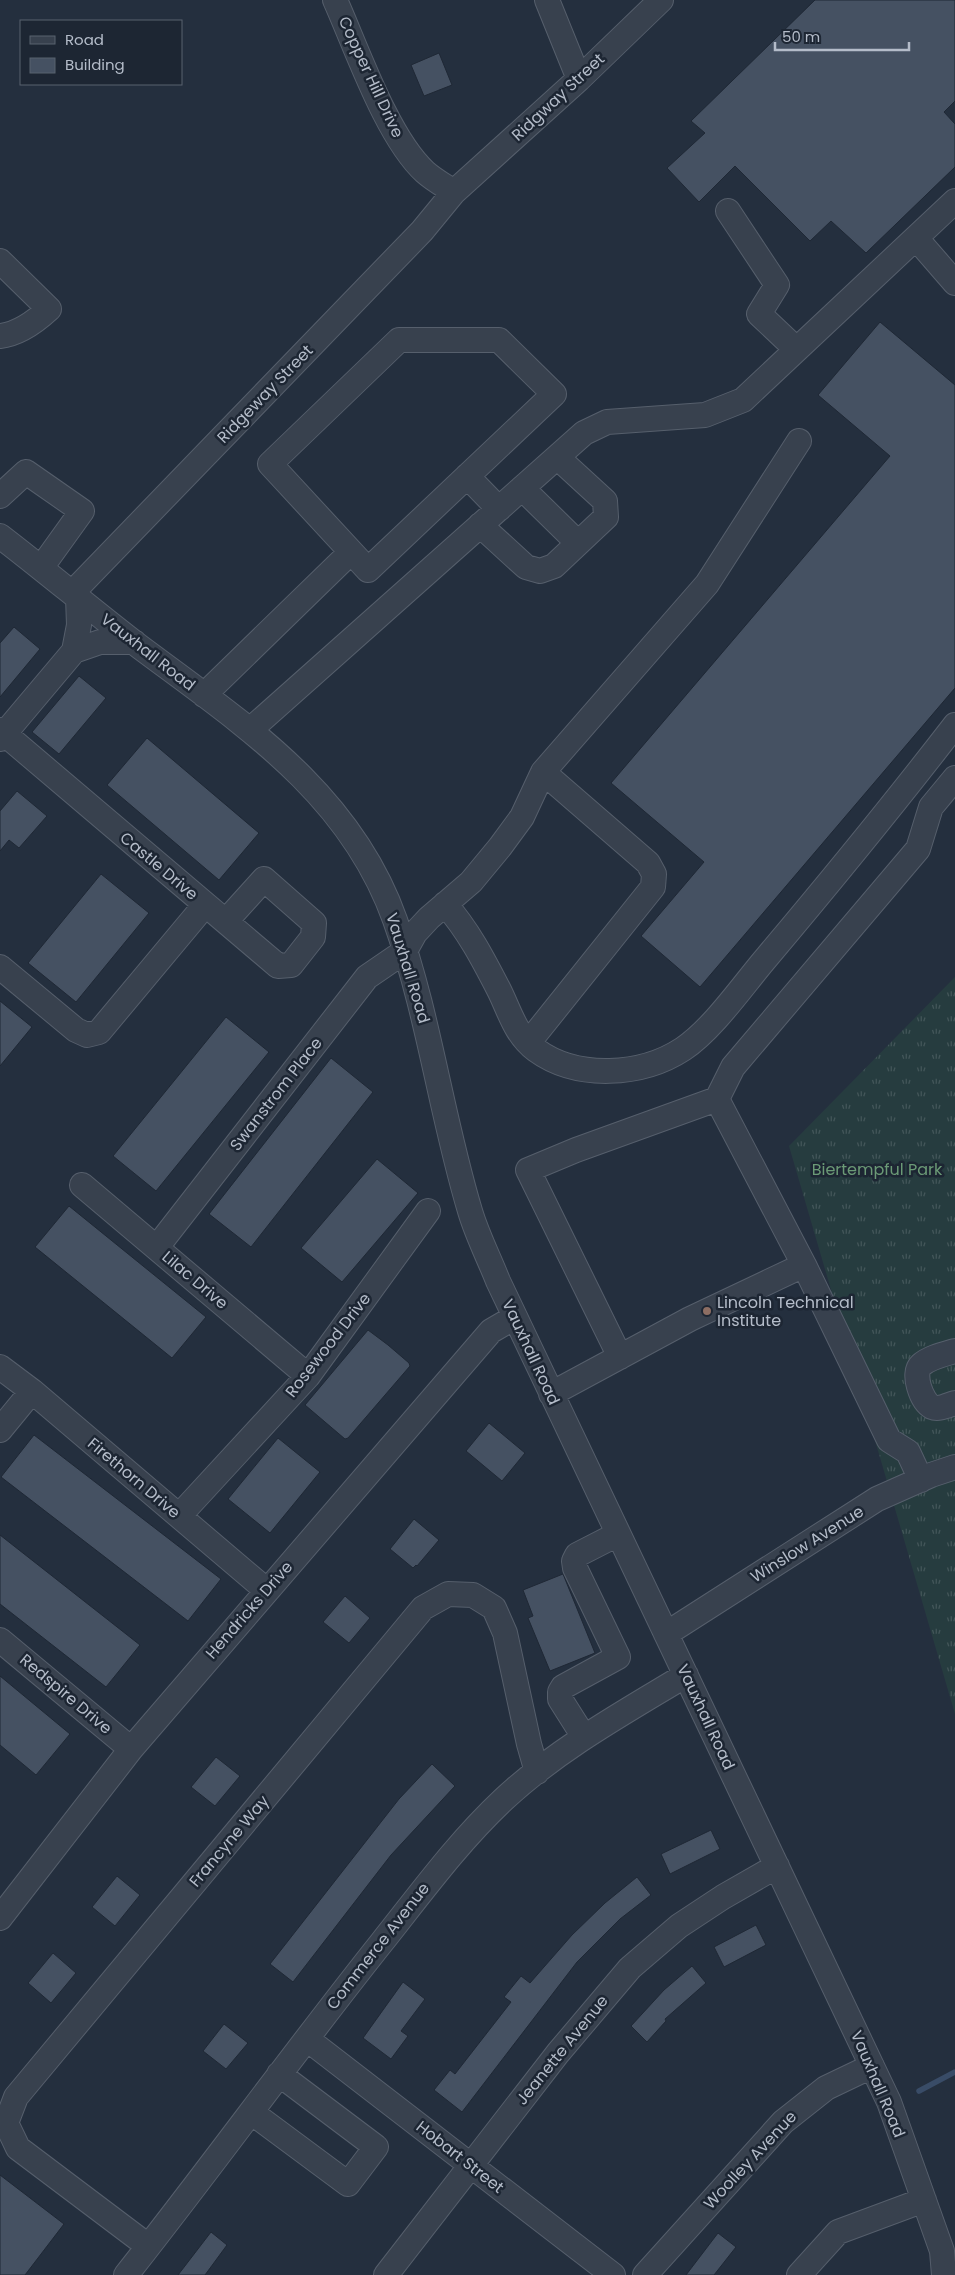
<svg xmlns="http://www.w3.org/2000/svg" width="955" height="2275" viewBox="0 0 955 2275" font-family="Poppins,sans-serif">
<style>
.grass{fill:url(#grass-tufts)}
.lines{fill:none;stroke-linecap:round;stroke-linejoin:round}
.stream{stroke:#394c67;stroke-width:5.5}
.building{fill:#455162;stroke:#1f2835}
.minor-casing{stroke:#565f6c;stroke-width:26}
.minor{stroke:#38414e;stroke-width:24}
.education-dot{fill:#8d6e63;stroke:#1d2633;stroke-width:2}
.labels{text-anchor:middle;dominant-baseline:central;stroke-width:5;stroke-linejoin:round;paint-order:stroke}
.street-label{font-size:16px;fill:#b4bcc9;stroke:#1d2633}
.park-label{font-size:16px;fill:#6b9a76;stroke:#1d2633}
.poi-label{font-size:16px;fill:#b4bcc9;stroke:#1d2633;text-anchor:start}
</style>
<defs>
<pattern id="grass-tufts" width="24" height="20" patternUnits="userSpaceOnUse" patternTransform="scale(1.25)"><rect width="24" height="20" fill="#263c3f"/><path d="M3 7l-1-3M5 7V3M7 7l1-3M15 17l-1-3M17 17v-4M19 17l1-3" fill="none" stroke="#435659"/></pattern>
</defs>
<rect width="100%" height="100%" fill="#242f3e"/>
<path class="grass" d="M 955,977 L 955,1714 L 789,1146 Z"/>
<g class="lines">
<path class="stream" d="M 919,2091 L 955,2072"/>
</g>
<path class="building" d="M 815,0 L 955,0 L 955,101 L 944,112 L 955,124 L 955,167 L 866,253 L 831,221 L 810,241 L 735,166 L 699,202 L 667,168 L 705,133 L 691,121 Z
M 439,53 L 452,85 L 424,96 L 411,65 Z
M 880,322 L 955,385 L 955,688 L 700,987 L 641,936 L 704,862 L 611,783 L 890,456 L 818,395 Z
M 14,627 L 40,649 L 0,697 L 0,643 Z
M 79,676 L 106,698 L 59,754 L 32,732 Z
M 147,738 L 259,833 L 219,880 L 107,785 Z
M 17,791 L 47,816 L 19,848 L 9,840 L 0,851 L 0,811 Z
M 101,874 L 149,913 L 76,1002 L 28,963 Z
M 0,1001 L 32,1027 L 0,1066 Z
M 226,1017 L 269,1052 L 156,1191 L 113,1156 Z
M 331,1058 L 373,1092 L 251,1247 L 209,1214 Z
M 377,1159 L 418,1193 L 342,1282 L 301,1248 Z
M 69,1206 L 206,1317 L 172,1358 L 35,1247 Z
M 368,1330 L 388,1345 L 409,1363 L 410,1366 L 348,1438 L 345,1439 L 305,1405 Z
M 489,1423 L 525,1453 L 502,1481 L 466,1451 Z
M 34,1435 L 221,1579 L 188,1621 L 1,1477 Z
M 278,1438 L 320,1472 L 270,1533 L 228,1499 Z
M 414,1519 L 439,1540 L 417,1566 L 416,1565 L 413,1568 L 390,1549 Z
M 0,1535 L 140,1645 L 106,1687 L 0,1604 Z
M 563,1574 L 595,1653 L 550,1671 L 528,1618 L 533,1616 L 523,1590 Z
M 345,1596 L 370,1618 L 349,1643 L 323,1622 Z
M 0,1676 L 70,1734 L 36,1775 L 0,1745 Z
M 216,1757 L 240,1776 L 215,1806 L 191,1787 Z
M 432,1764 L 455,1786 L 391,1855 L 293,1982 L 270,1964 L 399,1799 Z
M 711,1830 L 720,1849 L 670,1874 L 661,1854 Z
M 117,1876 L 140,1895 L 115,1926 L 92,1907 Z
M 637,1877 L 651,1895 L 620,1919 L 577,1962 L 462,2112 L 434,2090 L 450,2070 L 455,2074 L 511,2002 L 504,1997 L 521,1976 L 530,1983 L 572,1935 L 605,1903 Z
M 756,1925 L 766,1945 L 724,1967 L 714,1947 Z
M 53,1953 L 76,1973 L 51,2003 L 28,1983 Z
M 692,1966 L 706,1983 L 665,2019 L 666,2021 L 647,2042 L 631,2026 L 664,1990 Z
M 403,1982 L 425,1999 L 401,2031 L 408,2036 L 391,2059 L 363,2038 Z
M 224,2024 L 248,2043 L 226,2069 L 203,2051 Z
M 0,2175 L 64,2224 L 25,2275 L 0,2275 Z
M 211,2232 L 227,2245 L 205,2275 L 178,2275 Z
M 718,2233 L 736,2247 L 714,2275 L 686,2275 Z"/>
<g class="lines">
<defs>
<path id="minor" d="M 335,0 C 357,49 387,137 425,172 C 434,180 445,186 454,192
M 547,0 L 579,79
M 728,211 L 777,285 L 759,314 L 796,349
M 916,238 L 955,283
M 0,261 L 49,309 C 36,321 19,334 0,336
M 399,340 L 499,340 L 554,394 L 368,570 L 270,464 Z
M 467,476 L 499,509
M 522,488 L 578,543
M 0,496 L 26,472 L 82,511 L 41,568
M 480,525 L 526,567 L 540,571 L 554,566 L 606,517 L 605,501 L 557,457
M 0,536 C 47,572 93,611 140,647 C 243,724 350,793 395,920 C 429,1015 441,1115 470,1211 C 477,1235 489,1258 498,1281 L 889,2102 L 942,2251 L 944,2275
M 73,592 L 422,231 L 454,192 L 579,79 L 661,0
M 74,651 L 100,642 L 134,642
M 204,695 L 351,552
M 0,730 L 278,966 L 291,965 L 313,937 L 314,923 L 264,879 L 226,921
M 250,730 L 584,433 L 607,422 L 705,415 L 743,400 L 955,201
M 0,739 L 74,651 L 79,625 L 78,597
M 445,904 C 468,930 483,959 499,990 C 510,1012 515,1034 536,1050 C 577,1080 642,1076 683,1049 C 713,1029 743,985 767,957 C 831,881 894,804 955,725
M 0,967 L 76,1030 L 87,1035 L 99,1032 L 205,905
M 529,1042 L 653,887 L 654,874 L 648,863 L 543,772
M 717,1099 L 733,1067 L 918,849 L 931,807 L 955,778
M 82,1185 L 308,1376
M 157,1247 L 367,977 L 405,951 L 415,933 L 429,918 L 471,882 L 500,847 L 522,817 L 543,772 L 707,584 L 799,441
M 955,1351 C 945,1354 930,1357 921,1365 C 912,1373 921,1401 932,1407 C 939,1410 948,1405 955,1403
M 620,1357 L 528,1170 L 576,1150 L 717,1099 L 804,1265
M 0,1367 L 32,1391 L 266,1590
M 551,1394 L 690,1319 L 804,1265 L 889,1440 L 908,1452 L 921,1480
M 0,1430 L 32,1391
M 179,1516 L 308,1376 L 428,1211
M 666,1634 L 877,1499 L 931,1475 L 955,1467
M 0,1640 L 131,1749
M 584,1737 L 560,1699 L 560,1692 L 563,1687 L 618,1657 L 575,1568 L 574,1561 L 577,1555 L 618,1534
M 0,1918 L 131,1749 L 491,1331 L 515,1317
M 307,2039 L 613,2275
M 251,2112 L 348,2184 L 376,2147 L 279,2074
M 148,2246 L 18,2148 L 6,2123 L 16,2097 L 423,1608 L 448,1594 L 473,1595 L 494,1608 L 505,1633 L 529,1744 L 537,1772
M 126,2275 C 213,2165 295,2051 382,1942 C 421,1893 458,1842 504,1799 C 558,1749 623,1713 686,1675
M 386,2275 L 558,2053 L 630,1968 L 679,1926 L 723,1897 L 777,1866
M 645,2275 L 783,2122 L 826,2088 L 872,2066
M 799,2275 L 838,2232 L 924,2200"/>
</defs>
<use href="#minor" class="minor-casing"/>
<use href="#minor" class="minor"/>
</g>
<circle class="education-dot" cx="707" cy="1311" r="5"/>
<g class="labels">
<g class="street-label">
<text transform="translate(371 77) rotate(65)">Copper Hill Drive</text>
<text transform="translate(558 97) rotate(-43)">Ridgway Street</text>
<text transform="translate(265 394) rotate(-46)">Ridgeway Street</text>
<text transform="translate(148 652) rotate(38)">Vauxhall Road</text>
<text transform="translate(159 866) rotate(40)">Castle Drive</text>
<text transform="translate(408 968) rotate(73)">Vauxhall Road</text>
<text transform="translate(276 1094) rotate(-52)">Swanstrom Place</text>
<text transform="translate(195 1280) rotate(40)">Lilac Drive</text>
<text transform="translate(328 1345) rotate(-52)">Rosewood Drive</text>
<text transform="translate(531 1352) rotate(65)">Vauxhall Road</text>
<text transform="translate(134 1478) rotate(40)">Firethorn Drive</text>
<text transform="translate(807 1544) rotate(-32)">Winslow Avenue</text>
<text transform="translate(249 1610) rotate(-49)">Hendricks Drive</text>
<text transform="translate(66 1694) rotate(40)">Redspire Drive</text>
<text transform="translate(706 1717) rotate(65)">Vauxhall Road</text>
<text transform="translate(229 1841) rotate(-50)">Francyne Way</text>
<text transform="translate(378 1946) rotate(-52)">Commerce Avenue</text>
<text transform="translate(562 2050) rotate(-51)">Jeanette Avenue</text>
<text transform="translate(878 2084) rotate(67)">Vauxhall Road</text>
<text transform="translate(460 2157) rotate(38)">Hobart Street</text>
<text transform="translate(750 2160) rotate(-47)">Woolley Avenue</text>
</g>
<g class="park-label">
<text x="877" y="1169">Biertempful Park</text>
</g>
<g class="poi-label">
<text x="717" y="1302">Lincoln Technical<tspan x="717" dy="18">Institute</tspan></text>
</g>
</g>
<rect x="20" y="20" width="162" height="65" fill="#1d2633" stroke="#59626f"/>
<rect x="30" y="36" width="25" height="8" fill="#38414e" stroke="#59626f"/>
<text x="65" y="45" font-size="15" fill="#b4bcc9">Road</text>
<rect x="30" y="58" width="25" height="15" fill="#455162" stroke="#59626f"/>
<text x="65" y="70" font-size="15" fill="#b4bcc9">Building</text>
<path d="M775 42v8h134v-8" fill="none" stroke="#b4bcc9" stroke-width="2.5"/>
<text x="782" y="42" font-size="15" fill="#b4bcc9" stroke="#1d2633" stroke-width="4" paint-order="stroke">50 m</text>
</svg>
